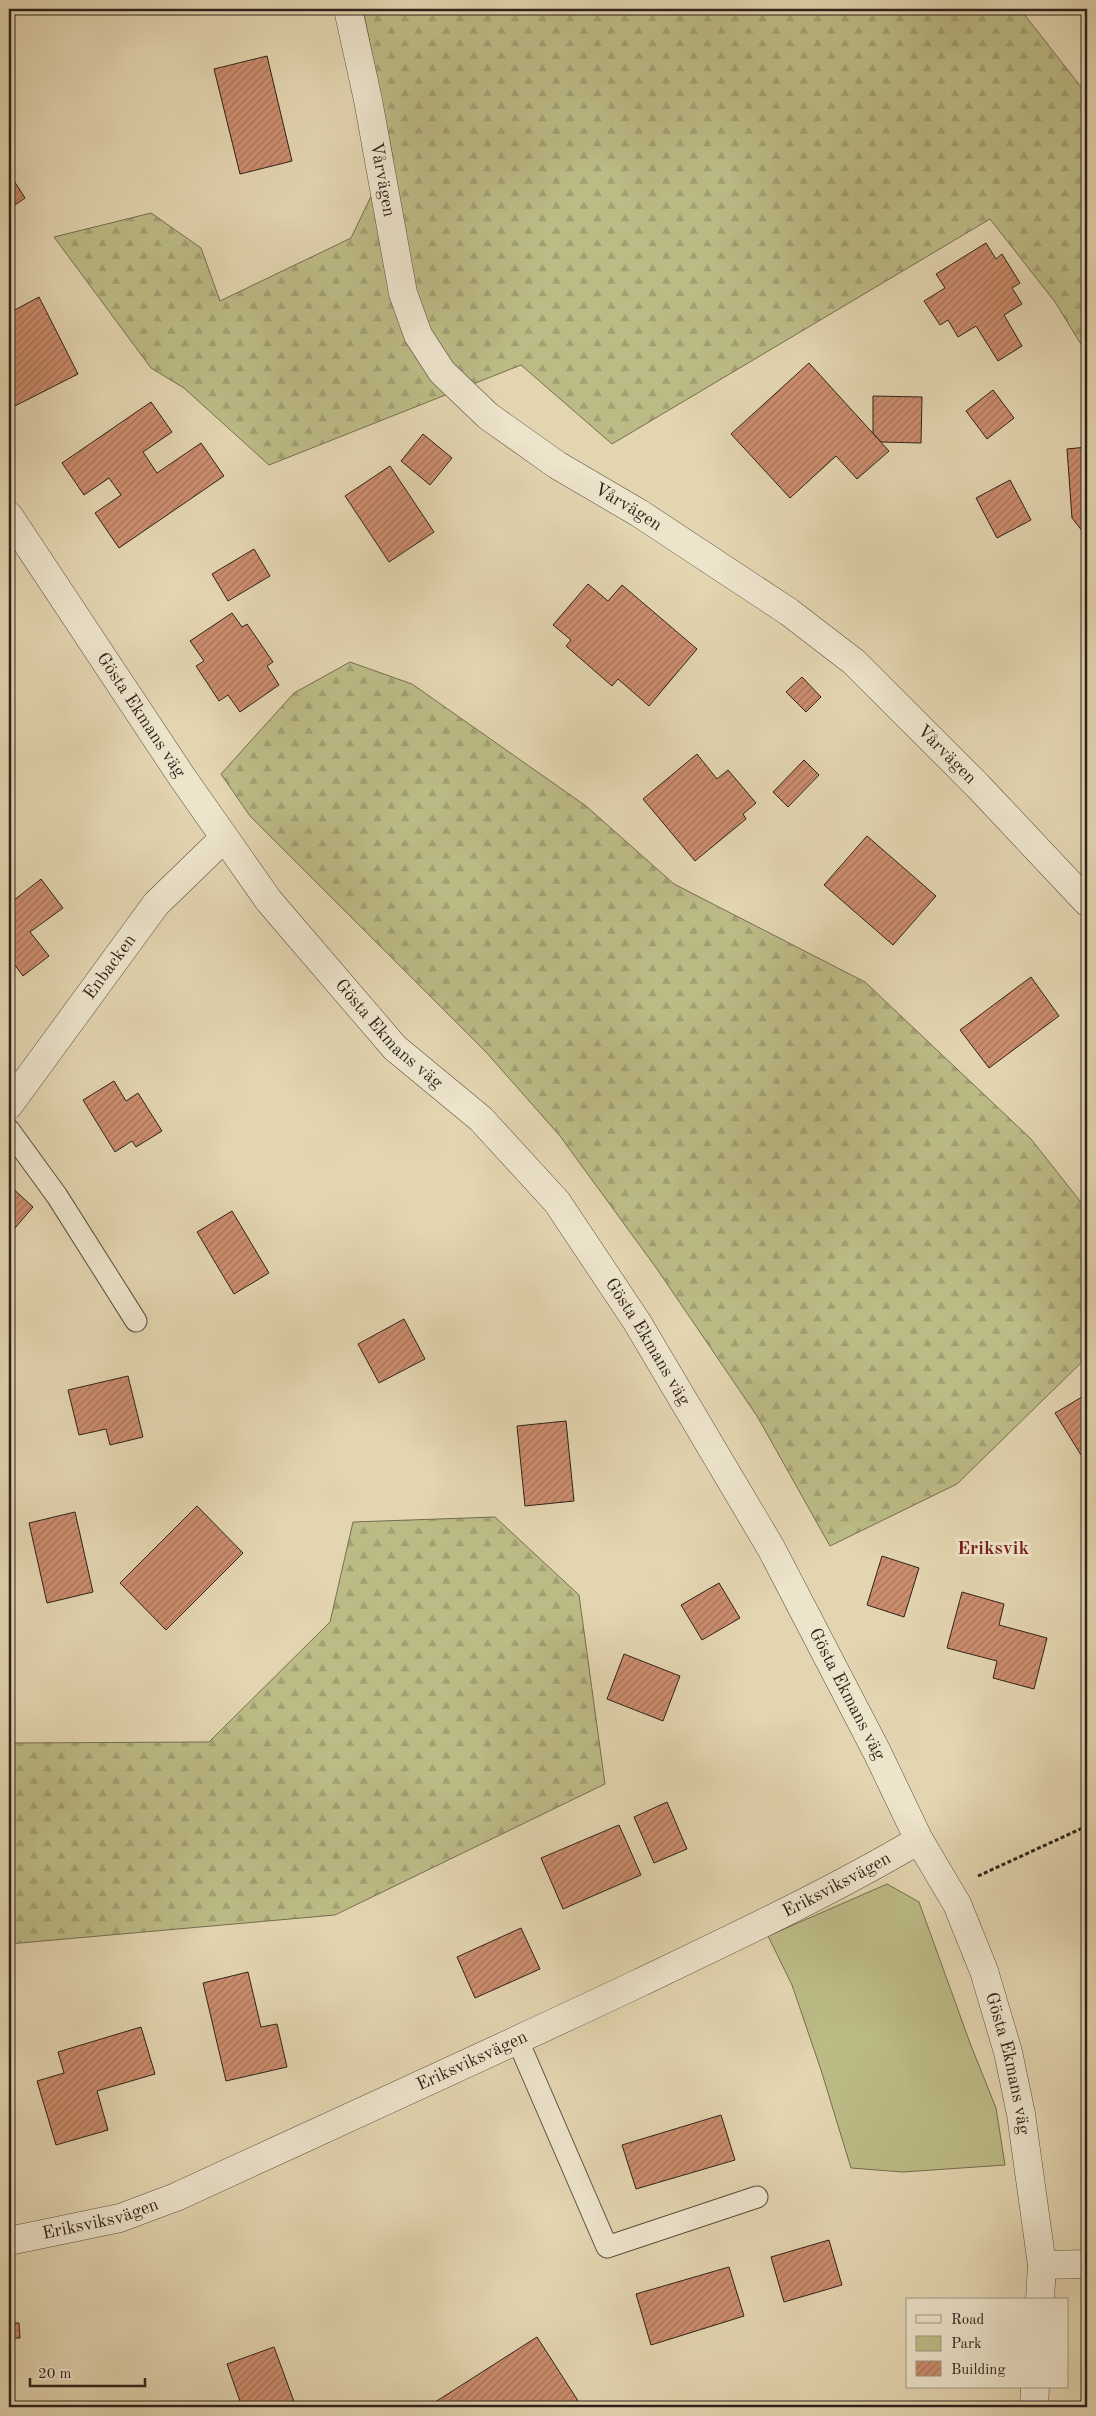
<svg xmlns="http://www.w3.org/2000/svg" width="1096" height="2416" viewBox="0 0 1096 2416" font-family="'Old Standard TT',serif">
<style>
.forest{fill:url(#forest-firs);stroke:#756e50}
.park{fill:#bcbb86;stroke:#756e50}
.building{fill:url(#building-hatch);stroke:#2e221b}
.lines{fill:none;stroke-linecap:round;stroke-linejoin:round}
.lane-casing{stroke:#5b4f40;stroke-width:23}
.street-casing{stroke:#5b4f40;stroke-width:29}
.path{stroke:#2e221b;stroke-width:3;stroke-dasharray:4 2.5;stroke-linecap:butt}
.lane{stroke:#ede4cc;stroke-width:21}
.street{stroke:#ede4cc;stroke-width:28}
.labels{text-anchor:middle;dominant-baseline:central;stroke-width:5;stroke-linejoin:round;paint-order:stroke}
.street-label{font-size:18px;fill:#2e221b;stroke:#ede4cc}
.neighbourhood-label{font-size:19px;font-weight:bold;fill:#7a1f14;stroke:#ede4cc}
</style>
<defs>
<pattern id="forest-firs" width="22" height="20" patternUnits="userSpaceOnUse" patternTransform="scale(1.25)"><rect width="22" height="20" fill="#bcbb86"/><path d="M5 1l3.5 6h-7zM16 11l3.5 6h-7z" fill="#a2a073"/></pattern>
<pattern id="building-hatch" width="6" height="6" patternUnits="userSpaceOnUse" patternTransform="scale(1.25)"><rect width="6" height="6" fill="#cc8d6e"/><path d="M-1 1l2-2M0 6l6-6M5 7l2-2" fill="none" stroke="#a6735a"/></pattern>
</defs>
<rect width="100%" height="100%" fill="#e3d5b0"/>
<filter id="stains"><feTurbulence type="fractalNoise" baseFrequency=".004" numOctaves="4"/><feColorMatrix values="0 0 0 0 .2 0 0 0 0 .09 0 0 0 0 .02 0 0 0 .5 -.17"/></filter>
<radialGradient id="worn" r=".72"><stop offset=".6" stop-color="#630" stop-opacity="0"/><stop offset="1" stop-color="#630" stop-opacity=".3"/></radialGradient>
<path class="forest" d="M 363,9 L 1020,9 L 1081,87 L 1087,90 L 1087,354 L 1055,302 L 990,219 L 612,444 L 521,365 L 269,465 L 184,388 L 151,368 L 54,237 L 151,213 L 201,248 L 220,301 L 351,238 L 392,153 Z
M 350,662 L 412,684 L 586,806 L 674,884 L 865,982 L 1031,1139 L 1087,1210 L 1087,1357 L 957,1484 L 830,1546 L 757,1416 L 657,1269 L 560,1136 L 486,1052 L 250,816 L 221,774 L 294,693 Z
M 495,1517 L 579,1595 L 605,1784 L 335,1915 L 9,1944 L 9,1743 L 209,1742 L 330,1622 L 353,1522 Z"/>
<path class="park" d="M 887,1884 L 919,1902 L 970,2043 L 996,2108 L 1005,2165 L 903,2172 L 851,2168 L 821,2070 L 792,1985 L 768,1936 Z"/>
<path class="building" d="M 267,56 L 292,161 L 240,174 L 214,69 Z
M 9,173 L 25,198 L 9,209 Z
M 986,243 L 996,259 L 1002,254 L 1020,283 L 1012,288 L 1022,304 L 1004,315 L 1022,346 L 998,361 L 976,326 L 958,337 L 948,320 L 940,325 L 924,301 L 945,288 L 936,274 Z
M 39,297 L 78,374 L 9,409 L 9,375 L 15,372 L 9,359 L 9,313 Z
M 809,363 L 889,451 L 857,479 L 836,456 L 790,498 L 731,434 Z
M 993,390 L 1014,418 L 987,439 L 966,411 Z
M 873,396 L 922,397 L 921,443 L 881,442 L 873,433 Z
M 151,402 L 172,432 L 143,452 L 157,473 L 201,443 L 224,476 L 119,548 L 95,513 L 121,495 L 109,478 L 84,495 L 62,463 Z
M 423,434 L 452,458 L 430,485 L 401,461 Z
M 1087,447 L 1087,537 L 1072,518 L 1067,449 Z
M 390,466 L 434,532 L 389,562 L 345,496 Z
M 1010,480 L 1031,520 L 997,538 L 976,498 Z
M 254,549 L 270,576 L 228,601 L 212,574 Z
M 588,584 L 608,601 L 622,585 L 697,649 L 649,706 L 618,679 L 612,686 L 566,646 L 571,640 L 553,625 Z
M 232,613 L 242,627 L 247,624 L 273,662 L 267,666 L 279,685 L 240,712 L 228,695 L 219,701 L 196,666 L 204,661 L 190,641 Z
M 802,677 L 821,697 L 806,712 L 786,692 Z
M 697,754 L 717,779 L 728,770 L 756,803 L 743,814 L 746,819 L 695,861 L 643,799 Z
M 804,760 L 819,775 L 788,807 L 773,792 Z
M 867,836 L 936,896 L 893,945 L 824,885 Z
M 41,879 L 63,908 L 30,932 L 49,956 L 23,976 L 9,957 L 9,904 Z
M 1031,977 L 1059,1016 L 989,1068 L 960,1030 Z
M 114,1081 L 126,1101 L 138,1093 L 162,1131 L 136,1147 L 132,1141 L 115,1152 L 83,1100 Z
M 9,1185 L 33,1207 L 9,1235 Z
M 232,1211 L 269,1273 L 234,1294 L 197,1232 Z
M 404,1319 L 425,1359 L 379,1383 L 358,1344 Z
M 128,1376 L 143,1437 L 110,1445 L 106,1429 L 79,1435 L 68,1390 Z
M 1087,1394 L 1087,1452 L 1081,1455 L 1055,1413 Z
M 566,1421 L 574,1501 L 525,1506 L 517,1426 Z
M 197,1506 L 243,1553 L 166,1630 L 120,1583 Z
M 75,1512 L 93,1592 L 47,1603 L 29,1523 Z
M 882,1556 L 919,1568 L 904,1617 L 867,1605 Z
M 719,1583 L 740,1618 L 702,1640 L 681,1605 Z
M 962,1592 L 1004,1604 L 999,1625 L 1047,1638 L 1034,1689 L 993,1678 L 997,1661 L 947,1648 Z
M 624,1654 L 680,1676 L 663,1721 L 607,1699 Z
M 667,1802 L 687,1849 L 654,1863 L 634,1817 Z
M 619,1825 L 641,1875 L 563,1909 L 541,1858 Z
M 521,1928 L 540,1969 L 475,1998 L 457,1957 Z
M 248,1972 L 261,2027 L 277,2024 L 287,2067 L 226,2081 L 203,1983 Z
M 141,2027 L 155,2074 L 97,2091 L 108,2130 L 56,2145 L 37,2081 L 64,2073 L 58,2052 Z
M 721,2115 L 735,2160 L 636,2189 L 622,2145 Z
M 829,2240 L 842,2285 L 784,2302 L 771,2257 Z
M 729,2267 L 744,2316 L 651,2345 L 636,2294 Z
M 9,2323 L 19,2323 L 20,2338 L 9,2338 Z
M 537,2337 L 582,2407 L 434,2407 L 432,2404 Z
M 274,2347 L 296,2407 L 242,2407 L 227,2364 Z"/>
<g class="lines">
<defs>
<path id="lane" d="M 9,1130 L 57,1196 L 136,1321
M 518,2041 L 607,2247 L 757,2197"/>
<g id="street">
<path id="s1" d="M 348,9 L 368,100 L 403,293 L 418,335 L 442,372 L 488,416 L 557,465 L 639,513 L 789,612 L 854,662 L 977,785 L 1087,902"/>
<path id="s2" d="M 9,516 L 182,777 L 269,901 L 395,1048 L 481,1119 L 557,1202 L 637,1322 L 771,1548 L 877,1752 L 919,1840 L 957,1904 L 984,1971 L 1008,2052 L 1021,2114 L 1042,2265 L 1040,2300"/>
<path id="s3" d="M 9,1105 L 156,904 L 224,838"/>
<path id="s4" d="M 9,2241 L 120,2218 L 176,2197 C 330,2126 485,2056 639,1983 C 733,1938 829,1893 919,1840"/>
<path d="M 1042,2265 L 1087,2264"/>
<path d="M 1034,2407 L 1035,2387"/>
</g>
</defs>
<use href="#lane" class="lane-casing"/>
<use href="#street" class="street-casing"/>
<path class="path" d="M 978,1876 L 1087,1826"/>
<use href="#lane" class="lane"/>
<use href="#street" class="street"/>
</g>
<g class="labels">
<g class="street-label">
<text stroke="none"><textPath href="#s1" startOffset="174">Vårvägen</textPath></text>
<text stroke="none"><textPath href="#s1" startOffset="609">Vårvägen</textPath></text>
<text stroke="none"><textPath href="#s2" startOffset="239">Gösta Ekmans väg</textPath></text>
<text stroke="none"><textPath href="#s1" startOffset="1014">Vårvägen</textPath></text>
<text stroke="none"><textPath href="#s3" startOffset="171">Enbacken</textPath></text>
<text stroke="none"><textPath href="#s2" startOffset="644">Gösta Ekmans väg</textPath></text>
<text stroke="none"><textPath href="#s2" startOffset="1049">Gösta Ekmans väg</textPath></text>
<text stroke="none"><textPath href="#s2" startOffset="1454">Gösta Ekmans väg</textPath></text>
<text stroke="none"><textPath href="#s4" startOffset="904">Eriksviksvägen</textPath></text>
<text stroke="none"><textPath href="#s4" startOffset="499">Eriksviksvägen</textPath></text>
<text stroke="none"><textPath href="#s2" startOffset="1859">Gösta Ekmans väg</textPath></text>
<text stroke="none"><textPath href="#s4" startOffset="94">Eriksviksvägen</textPath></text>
</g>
<g class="neighbourhood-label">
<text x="993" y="1549">Eriksvik</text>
</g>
</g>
<rect width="1096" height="2416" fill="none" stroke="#e3d5b0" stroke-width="30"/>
<rect x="10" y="10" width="1076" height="2396" fill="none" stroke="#2e221b" stroke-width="2.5"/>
<rect x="15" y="15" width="1066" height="2386" fill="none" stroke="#2e221b"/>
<rect x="906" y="2298" width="162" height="90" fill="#ede4cc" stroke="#a19685"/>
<rect x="916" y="2315" width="25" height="8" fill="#ede4cc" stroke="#a19685"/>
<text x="951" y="2324" font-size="15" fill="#2e221b">Road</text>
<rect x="916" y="2336" width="25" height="15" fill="#bcbb86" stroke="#a19685"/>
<text x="951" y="2348" font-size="15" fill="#2e221b">Park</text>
<rect x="916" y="2361" width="25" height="15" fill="url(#building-hatch)" stroke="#a19685"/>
<text x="951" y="2374" font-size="15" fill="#2e221b">Building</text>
<path d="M30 2378v8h115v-8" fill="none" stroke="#2e221b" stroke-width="2.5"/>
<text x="38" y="2378" font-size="15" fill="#2e221b" stroke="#ede4cc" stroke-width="4" paint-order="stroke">20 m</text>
<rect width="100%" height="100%" filter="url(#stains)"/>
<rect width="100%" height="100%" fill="url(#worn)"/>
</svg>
